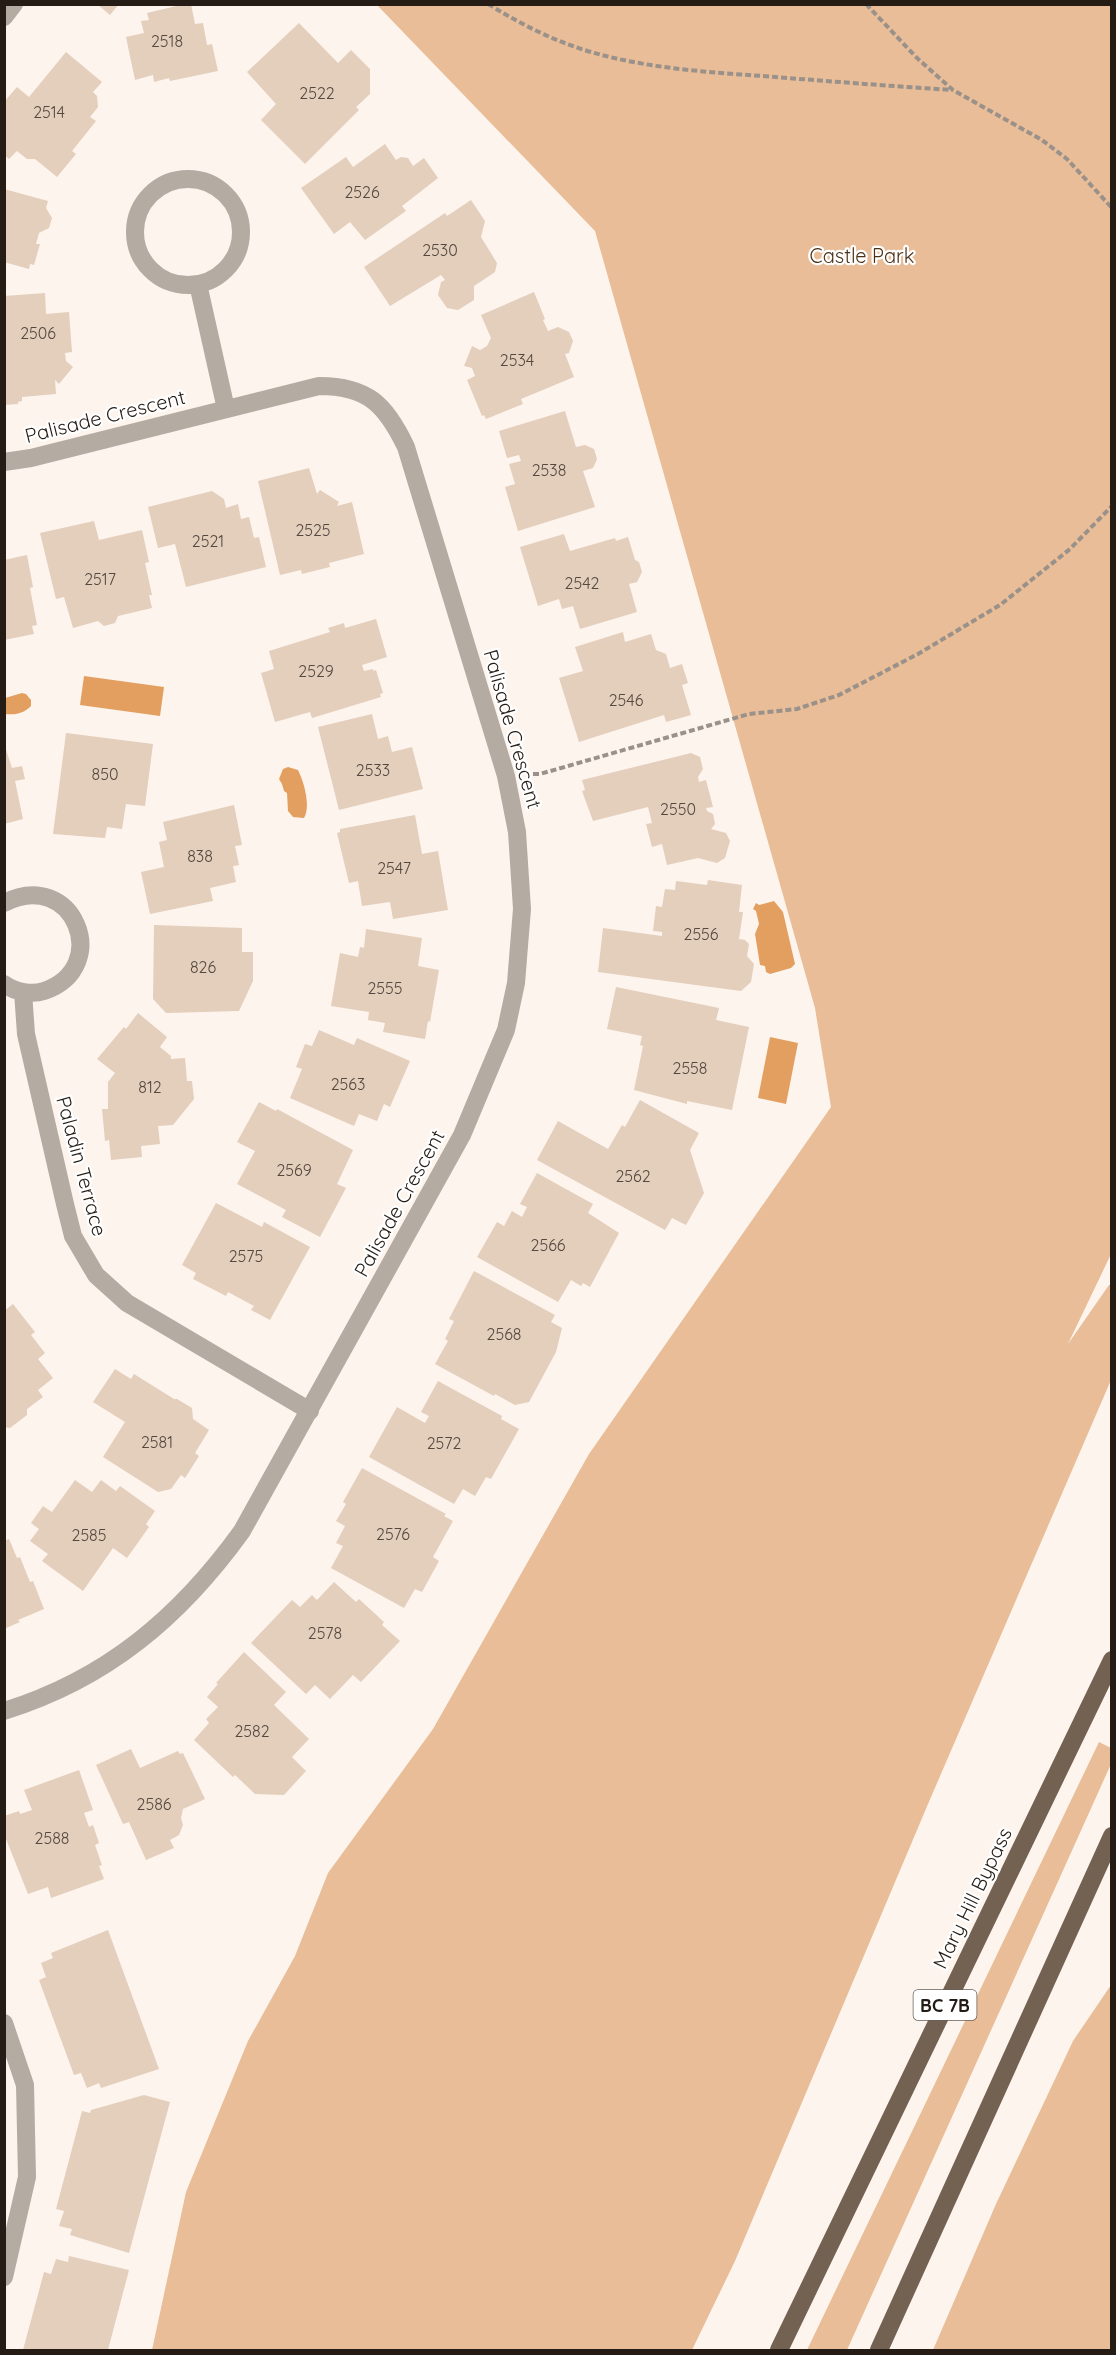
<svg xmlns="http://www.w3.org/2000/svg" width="1116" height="2355" viewBox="0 0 1116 2355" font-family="Quicksand,sans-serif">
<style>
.green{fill:#e8bd97}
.water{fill:#e39f5f}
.building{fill:#e4cebc}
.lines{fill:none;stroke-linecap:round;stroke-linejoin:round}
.path{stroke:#9a918a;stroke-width:4;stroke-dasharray:6 3;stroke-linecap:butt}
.service{stroke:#b4aba3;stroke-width:18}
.minor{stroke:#b4aba3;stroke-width:18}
.trunk{stroke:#736152;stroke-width:18}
.labels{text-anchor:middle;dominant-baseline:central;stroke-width:4.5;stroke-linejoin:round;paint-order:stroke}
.number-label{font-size:16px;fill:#54483f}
.shield{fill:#fff;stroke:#66605b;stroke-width:1.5}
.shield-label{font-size:18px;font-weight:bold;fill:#241c15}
.park-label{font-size:20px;fill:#4c3014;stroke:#fff}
.street-label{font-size:20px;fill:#241c15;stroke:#fff}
</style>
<rect width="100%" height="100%" fill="#fdf4ed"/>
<path class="green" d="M 377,5 L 1111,5 L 1112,1252 L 1068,1344 L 1109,1285 L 1111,1285 L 1111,1380 L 928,1804 L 735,2261 L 692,2350 L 152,2350 L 186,2192 L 248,2041 L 295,1956 L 328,1873 L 433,1729 L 589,1454 L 831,1107 L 815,1008 L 595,231 Z
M 1099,1742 L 1111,1748 L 1111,1764 L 847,2350 L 807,2350 Z
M 1111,1985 L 1111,2350 L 933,2350 L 996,2204 L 1073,2041 Z"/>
<path class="water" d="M 84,676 L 164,687 L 160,716 L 80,705 Z
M 22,693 L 26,694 L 31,700 L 31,706 C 23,714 15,715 5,714 L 5,698 Z
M 288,767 L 298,770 C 304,782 311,806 304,818 L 293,817 L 288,811 L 287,793 L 284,791 L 282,784 L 279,779 L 283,769 Z
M 774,901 L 783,912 L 795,964 L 791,968 L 770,974 L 766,972 L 765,966 L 760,965 L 755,934 L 759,924 L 756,911 L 753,909 L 756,903 L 759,905 Z
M 770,1037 L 798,1043 L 786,1104 L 758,1098 Z"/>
<path class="building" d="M 97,4 L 119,4 L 110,15 Z
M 185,4 L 191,4 L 195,24 L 203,23 L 207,45 L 212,44 L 218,71 L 170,81 L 169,78 L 154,82 L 153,75 L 135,80 L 126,37 L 144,33 L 141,21 L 149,20 L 147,13 Z
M 299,23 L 338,63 L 351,50 L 370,69 L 370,94 L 356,107 L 359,110 L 305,164 L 261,120 L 276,104 L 247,72 Z
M 66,52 L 102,82 L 93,92 L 97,96 L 98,107 L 90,117 L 96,121 L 72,151 L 76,154 L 57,177 L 35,159 L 27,159 L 17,151 L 9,159 L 4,155 L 4,102 L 17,87 L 29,97 Z
M 385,144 L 396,160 L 401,157 L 408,158 L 413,166 L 424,158 L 438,178 L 402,206 L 406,211 L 365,240 L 350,222 L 334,234 L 301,188 L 346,157 L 353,167 Z
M 4,189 L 48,201 L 46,208 L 52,218 L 49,228 L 39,233 L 36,244 L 40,244 L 34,265 L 30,264 L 29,269 L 4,262 Z
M 471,200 L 485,221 L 481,237 L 497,263 L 495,272 L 474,286 L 474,300 L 458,310 L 447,308 L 438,295 L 441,282 L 445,280 L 441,275 L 390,306 L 364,267 L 445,213 L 447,216 Z
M 534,292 L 545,319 L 543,320 L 548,331 L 558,327 L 569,332 L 573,341 L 569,353 L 565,354 L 574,377 L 521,399 L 523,404 L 486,419 L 484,415 L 482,416 L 467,380 L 475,376 L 472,368 L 464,366 L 472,346 L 480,350 L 487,346 L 491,338 L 481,315 Z
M 45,293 L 46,314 L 69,312 L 72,352 L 65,353 L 66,361 L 73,367 L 59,384 L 55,380 L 56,394 L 22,397 L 22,401 L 18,402 L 18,404 L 4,405 L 4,296 Z
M 565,411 L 576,447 L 585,445 L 594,449 L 597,459 L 593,468 L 583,471 L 595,507 L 518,531 L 505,487 L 515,484 L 509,464 L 521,461 L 519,455 L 507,458 L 499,431 Z
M 309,468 L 317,494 L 320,490 L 339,502 L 337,506 L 352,502 L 364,554 L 329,563 L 330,567 L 302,574 L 301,570 L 280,575 L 258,481 Z
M 212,491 L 224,499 L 226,508 L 238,504 L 241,519 L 249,517 L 254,538 L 259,537 L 266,567 L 186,587 L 175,544 L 158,548 L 148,507 Z
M 94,521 L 99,540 L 142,530 L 149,562 L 145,563 L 152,595 L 149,595 L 152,608 L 118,616 L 115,623 L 104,626 L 98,621 L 73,628 L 64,597 L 56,599 L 40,533 Z
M 564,534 L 570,551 L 615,538 L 616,541 L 628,537 L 635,560 L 639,562 L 642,572 L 637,582 L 629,584 L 637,612 L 580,629 L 573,606 L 562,609 L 559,599 L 538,606 L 520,547 Z
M 27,555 L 33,587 L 30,588 L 37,625 L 32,626 L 34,634 L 4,640 L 4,560 Z
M 376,619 L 387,657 L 362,665 L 364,671 L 373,669 L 373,671 L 376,670 L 383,693 L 380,694 L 381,697 L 312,718 L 310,712 L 275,722 L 261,673 L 274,669 L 269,651 L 330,632 L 328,628 L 344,623 L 345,628 Z
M 623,632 L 625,642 L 651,634 L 656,650 L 666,654 L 670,668 L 682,664 L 688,683 L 682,685 L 691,715 L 666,722 L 664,715 L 579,742 L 559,678 L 583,671 L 575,647 Z
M 372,714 L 378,739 L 388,736 L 392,752 L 412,747 L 423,789 L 339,810 L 318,727 Z
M 66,733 L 153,744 L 145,806 L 126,804 L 122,829 L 107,827 L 105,838 L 53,834 Z
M 4,743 L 12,768 L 22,766 L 25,779 L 15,781 L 23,819 L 4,824 Z
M 691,753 L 700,757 L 703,769 L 698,777 L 699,782 L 706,780 L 713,807 L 706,808 L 707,811 L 713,814 L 715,824 L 711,829 L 726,833 L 730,841 L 725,858 L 717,863 L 698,858 L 667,865 L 662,844 L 652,847 L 646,824 L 652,823 L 648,807 L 593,821 L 582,791 L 585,790 L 582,780 Z
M 234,805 L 242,845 L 235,846 L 239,865 L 233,866 L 236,882 L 210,888 L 213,901 L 150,914 L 141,872 L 164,867 L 159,842 L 167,840 L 163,822 Z
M 415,815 L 422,854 L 438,851 L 448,910 L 393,919 L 390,902 L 362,906 L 358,881 L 349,883 L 337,833 L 340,832 L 340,829 Z
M 708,880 L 742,885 L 739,912 L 743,912 L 739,939 L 745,940 L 749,944 L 747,956 L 754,964 L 751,982 L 741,991 L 598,972 L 603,928 L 662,936 L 662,932 L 653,931 L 656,906 L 662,907 L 665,889 L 675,890 L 676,881 L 707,885 Z
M 154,925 L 242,928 L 242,952 L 253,952 L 253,981 L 239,1011 L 166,1013 L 153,999 Z
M 366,929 L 422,938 L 418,966 L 439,970 L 430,1022 L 428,1021 L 425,1039 L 383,1032 L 385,1023 L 368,1020 L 369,1012 L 331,1006 L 340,953 L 358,957 L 360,947 L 364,948 Z
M 616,987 L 719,1008 L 716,1020 L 749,1027 L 732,1110 L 687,1101 L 687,1104 L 634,1090 L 643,1046 L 640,1045 L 642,1036 L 607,1029 Z
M 138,1013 L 167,1037 L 160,1047 L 171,1056 L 171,1059 L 185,1058 L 187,1081 L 192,1081 L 194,1099 L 173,1125 L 158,1126 L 160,1144 L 141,1146 L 142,1157 L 111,1160 L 109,1140 L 105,1141 L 102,1109 L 108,1109 L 108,1082 L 115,1073 L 97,1059 L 124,1027 L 126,1029 Z
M 319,1030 L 354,1045 L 357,1038 L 410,1061 L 390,1107 L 384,1104 L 377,1121 L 359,1114 L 354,1126 L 290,1098 L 302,1069 L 296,1067 L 305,1044 L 312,1046 Z
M 640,1100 L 699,1133 L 690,1150 L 704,1193 L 686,1225 L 672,1218 L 665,1230 L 537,1160 L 558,1121 L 608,1149 L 622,1125 L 625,1127 Z
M 259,1102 L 276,1111 L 277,1109 L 353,1150 L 337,1184 L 346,1188 L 320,1237 L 282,1217 L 286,1210 L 237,1184 L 255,1151 L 237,1142 Z
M 537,1173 L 593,1204 L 588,1213 L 619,1233 L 590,1287 L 583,1283 L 581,1286 L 571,1280 L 558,1302 L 477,1257 L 497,1222 L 504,1226 L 512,1211 L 522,1217 L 527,1207 L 520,1204 Z
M 216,1203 L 262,1227 L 264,1222 L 310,1247 L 270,1320 L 251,1310 L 254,1306 L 228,1292 L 226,1296 L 193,1279 L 196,1273 L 182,1265 Z
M 474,1271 L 555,1315 L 551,1322 L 562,1328 L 556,1352 L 529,1402 L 515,1405 L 495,1394 L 494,1396 L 435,1364 L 448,1341 L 445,1339 L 454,1321 L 449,1319 Z
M 13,1304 L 35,1332 L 31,1335 L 45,1353 L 38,1359 L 53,1378 L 38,1390 L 43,1397 L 27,1409 L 27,1415 L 10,1428 L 4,1427 L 4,1311 Z
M 115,1369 L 131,1379 L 134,1374 L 174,1399 L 177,1399 L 192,1408 L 193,1419 L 209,1430 L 195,1453 L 199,1456 L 185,1478 L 181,1475 L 171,1489 L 158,1492 L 103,1457 L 125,1422 L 93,1402 Z
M 438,1381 L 502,1416 L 501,1419 L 519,1429 L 491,1479 L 486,1477 L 475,1496 L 463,1489 L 454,1504 L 369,1457 L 397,1407 L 425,1423 L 429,1416 L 421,1412 Z
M 362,1468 L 446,1514 L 444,1516 L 453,1521 L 433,1557 L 439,1561 L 422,1592 L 415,1589 L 404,1608 L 331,1568 L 343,1546 L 336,1543 L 345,1526 L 336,1521 L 346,1504 L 343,1502 Z
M 75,1480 L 92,1492 L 101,1480 L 116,1491 L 120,1486 L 155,1511 L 146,1524 L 149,1527 L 127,1558 L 113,1548 L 83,1591 L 42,1561 L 48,1554 L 30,1541 L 39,1529 L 31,1523 L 43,1506 L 52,1512 Z
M 9,1539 L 17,1558 L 20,1557 L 30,1582 L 33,1581 L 44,1609 L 18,1620 L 20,1622 L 4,1629 L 4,1541 Z
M 334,1582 L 356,1602 L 359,1599 L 384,1622 L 382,1625 L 400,1641 L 361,1682 L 353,1675 L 330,1699 L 315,1685 L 306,1694 L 251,1643 L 292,1600 L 300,1607 L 312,1595 L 317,1600 Z
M 244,1652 L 286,1692 L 274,1705 L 309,1739 L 292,1757 L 306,1771 L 284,1795 L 255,1794 L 235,1775 L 233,1777 L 194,1740 L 209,1723 L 206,1719 L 218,1707 L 207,1697 L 218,1684 L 216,1683 Z
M 131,1749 L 140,1768 L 178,1751 L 180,1754 L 183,1753 L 205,1799 L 183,1809 L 181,1818 L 183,1825 L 179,1835 L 170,1840 L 174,1848 L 146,1860 L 129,1822 L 123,1824 L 96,1765 Z
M 79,1770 L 93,1810 L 84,1813 L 89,1827 L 93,1825 L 99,1843 L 95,1845 L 102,1865 L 99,1866 L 104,1879 L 51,1898 L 48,1887 L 28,1894 L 4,1834 L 4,1816 L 19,1811 L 20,1814 L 32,1810 L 24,1790 Z
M 108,1930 L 159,2069 L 101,2088 L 99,2083 L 87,2088 L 81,2073 L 74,2075 L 39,1980 L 46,1977 L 41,1963 L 53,1958 L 51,1953 Z
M 144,2095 L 170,2102 L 129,2253 L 70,2235 L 72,2229 L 59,2226 L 64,2211 L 56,2209 L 82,2111 L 90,2113 L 91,2110 Z
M 69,2256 L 129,2270 L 108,2350 L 23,2350 L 44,2272 L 51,2274 L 56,2259 L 68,2262 Z"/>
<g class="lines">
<path class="path" d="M 488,4 C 521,24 553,41 591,52 C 646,68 705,72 762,76 C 826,81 889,86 953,90
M 866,4 L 917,58 L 953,90 L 1042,140 L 1067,159 L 1112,208
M 533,774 L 540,774 L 749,714 L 797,709 L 839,695 L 918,654 L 1000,605 L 1070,549 L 1112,506"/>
<path class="service" d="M 4,17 L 14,4
M 4,2023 L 25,2085 L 27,2177 L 4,2277"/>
<path class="minor" d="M135 232a53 53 0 1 1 106 0a53 53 0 1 1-106 0Z
M 198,284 L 226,409
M 4,462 L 31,458 L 319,386 C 368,386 386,405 406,447 L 506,776 L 517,832 L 522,909 L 516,983 L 506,1030 L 462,1135 L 242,1531 C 180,1617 107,1679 4,1711
M 4,903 C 73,867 114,967 44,991 C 32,995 15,992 4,984
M 23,992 L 26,1034 L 65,1204 L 73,1236 L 96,1275 L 127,1303 L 310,1411"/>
<path class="trunk" d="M 779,2350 L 1112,1660
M 879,2350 L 1112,1836"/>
</g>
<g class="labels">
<g class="number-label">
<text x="167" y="41">2518</text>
<text x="317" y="93">2522</text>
<text x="49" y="112">2514</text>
<text x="362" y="192">2526</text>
<text x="440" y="250">2530</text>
<text x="38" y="333">2506</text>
<text x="517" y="360">2534</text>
<text x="549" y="470">2538</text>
<text x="313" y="530">2525</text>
<text x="208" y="541">2521</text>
<text x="100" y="579">2517</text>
<text x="582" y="583">2542</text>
<text x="316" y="671">2529</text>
<text x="626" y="700">2546</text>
<text x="373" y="770">2533</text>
<text x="105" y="774">850</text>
<text x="678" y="809">2550</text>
<text x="200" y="856">838</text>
<text x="394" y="868">2547</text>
<text x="701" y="934">2556</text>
<text x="203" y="967">826</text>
<text x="385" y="988">2555</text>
<text x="690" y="1068">2558</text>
<text x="348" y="1084">2563</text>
<text x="150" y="1087">812</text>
<text x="294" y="1170">2569</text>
<text x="633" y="1176">2562</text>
<text x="548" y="1245">2566</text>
<text x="246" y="1256">2575</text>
<text x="504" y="1334">2568</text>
<text x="157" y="1442">2581</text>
<text x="444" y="1443">2572</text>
<text x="393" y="1534">2576</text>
<text x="89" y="1535">2585</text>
<text x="325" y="1633">2578</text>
<text x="252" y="1731">2582</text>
<text x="154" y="1804">2586</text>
<text x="52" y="1838">2588</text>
</g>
<rect class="shield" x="913.5" y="1990" width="63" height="30" rx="4.5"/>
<g class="shield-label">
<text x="945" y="2005">BC 7B</text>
</g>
<g class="park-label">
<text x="862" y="255">Castle Park</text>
</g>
<g class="street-label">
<text transform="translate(105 416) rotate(-14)">Palisade Crescent</text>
<text transform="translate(513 729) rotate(74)">Palisade Crescent</text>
<text transform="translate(82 1166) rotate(75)">Paladin Terrace</text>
<text transform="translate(399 1203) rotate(-61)">Palisade Crescent</text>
<text transform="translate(972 1898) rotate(-64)">Mary Hill Bypass</text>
</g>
</g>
<rect width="1116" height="2355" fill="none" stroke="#241c15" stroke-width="12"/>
</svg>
